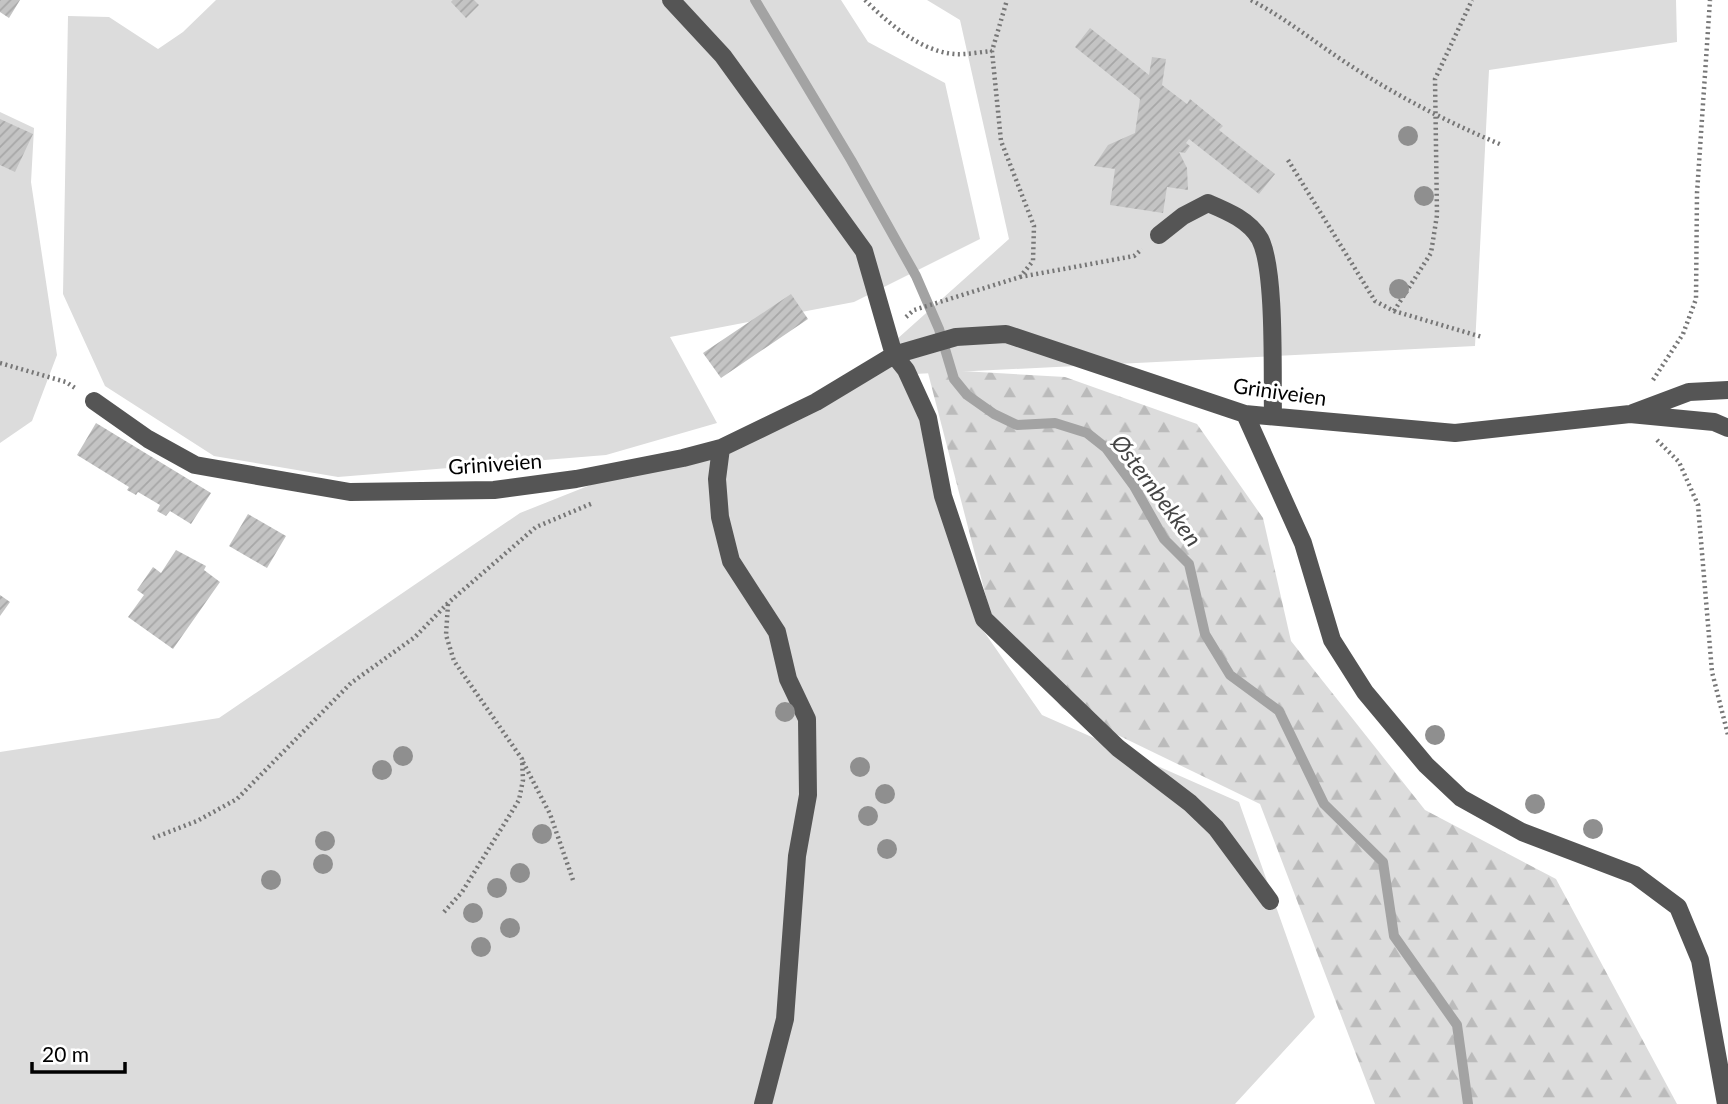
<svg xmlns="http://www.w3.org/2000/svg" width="1728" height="1104" viewBox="0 0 1728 1104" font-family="Lato,sans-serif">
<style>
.green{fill:#dcdcdc}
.forest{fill:url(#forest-firs)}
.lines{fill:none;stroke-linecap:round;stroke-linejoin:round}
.stream{stroke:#a3a3a3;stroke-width:10}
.building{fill:url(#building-hatch)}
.path{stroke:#777;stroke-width:4.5;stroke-dasharray:2 3.5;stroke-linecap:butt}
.minor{stroke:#555;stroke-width:18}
.tree{fill:#8f8f8f}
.labels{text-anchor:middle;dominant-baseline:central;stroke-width:6;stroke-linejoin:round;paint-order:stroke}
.street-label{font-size:21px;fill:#000;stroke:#fff}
.water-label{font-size:23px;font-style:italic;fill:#444;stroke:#fff}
</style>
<defs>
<pattern id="forest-firs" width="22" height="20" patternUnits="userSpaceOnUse" patternTransform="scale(1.75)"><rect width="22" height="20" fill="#dcdcdc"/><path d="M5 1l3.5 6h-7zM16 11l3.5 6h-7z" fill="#bbb"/></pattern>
<pattern id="building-hatch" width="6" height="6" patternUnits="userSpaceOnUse" patternTransform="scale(1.75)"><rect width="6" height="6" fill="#c4c4c4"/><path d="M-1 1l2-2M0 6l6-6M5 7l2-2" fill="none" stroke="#a7a7a7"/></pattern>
</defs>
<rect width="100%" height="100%" fill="#fff"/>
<path class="green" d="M 216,0 L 841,0 L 868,42 L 945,83 L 980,239 L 854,302 L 670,337 L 717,423 L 606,455 L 338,477 L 214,456 L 105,386 L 63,294 L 68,16 L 109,17 L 158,49 L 183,32 Z
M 927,0 L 1676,0 L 1677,42 L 1489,70 L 1475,346 L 914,374 L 978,623 L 1042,715 L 1239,802 L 1315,1017 L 1235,1104 L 0,1104 L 0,752 L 219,718 L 520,513 L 613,476 L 821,407 L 1009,239 L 960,20 Z
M 0,112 L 34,128 L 31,182 L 57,355 L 32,421 L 0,443 Z"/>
<path class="forest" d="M 927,369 L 1065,377 L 1197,424 L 1263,518 L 1291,641 L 1425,810 L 1556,879 L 1677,1104 L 1375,1104 L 1260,804 L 1062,708 L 991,616 Z"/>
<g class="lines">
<path class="stream" d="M 755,0 L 851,160 L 916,276 L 939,329 L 954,379 L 967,395 L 994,414 L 1017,425 L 1055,423 L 1087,433 L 1106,448 L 1134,486 L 1164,539 L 1189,564 L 1205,634 L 1230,675 L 1279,711 L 1324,804 L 1383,862 L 1394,936 L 1457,1025 L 1468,1104"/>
</g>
<path class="building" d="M 0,0 L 20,0 L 9,18 L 0,12 Z
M 453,0 L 474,0 L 479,5 L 466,18 L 451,2 Z
M 1090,28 L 1149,75 L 1152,57 L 1166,59 L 1162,85 L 1187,104 L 1190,99 L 1223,126 L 1219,130 L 1275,174 L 1259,194 L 1189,139 L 1186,143 L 1190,146 L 1185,153 L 1179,152 L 1187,168 L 1188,190 L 1167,187 L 1163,213 L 1110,205 L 1115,169 L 1094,166 L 1108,145 L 1135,133 L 1140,99 L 1075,47 Z
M 0,119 L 33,134 L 15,172 L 0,165 Z
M 791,294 L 808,319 L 721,378 L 703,353 Z
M 96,423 L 211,493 L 191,524 L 170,511 L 166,516 L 157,511 L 160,505 L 138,492 L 136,495 L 127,490 L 129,487 L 77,455 Z
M 248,514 L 286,536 L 267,568 L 229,546 Z
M 176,550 L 206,566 L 204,570 L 220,582 L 173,649 L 128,617 L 144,595 L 137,590 L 153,567 L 161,573 Z
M 0,595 L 10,602 L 0,616 Z"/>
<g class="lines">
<path class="path" d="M 865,0 C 888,23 920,51 954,54 C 966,55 980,52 992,51
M 1251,0 C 1285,18 1313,41 1345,62 C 1395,95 1447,122 1502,145
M 1288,160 L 1375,301 L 1394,311 L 1482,337
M 1020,277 L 1134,256 L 1142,249
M 1394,311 L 1431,253 L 1437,215 L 1435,79 L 1472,0
M 906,317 L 914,310 L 1020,277 L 1033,261 L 1034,226 L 1001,141 L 992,51 L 1007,0
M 0,363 L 66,382 L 75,388
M 1653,380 L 1683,334 L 1696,299 L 1697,193 L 1710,0
M 1657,440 L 1679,462 L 1698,505 L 1712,672 L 1728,735
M 523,762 L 550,814 L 573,880
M 153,838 L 197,821 L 237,799 L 351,683 L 415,637 L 448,603 L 536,527 L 593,503
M 444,912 L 462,892 L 519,800 L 523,780 L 522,759 L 454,661 L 446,635 L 448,604"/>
<path class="minor" d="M 671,0 L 723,56 L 864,251 L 894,355 L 906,370 L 928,418 L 943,496 L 984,619 L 1118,748 L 1190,803 L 1216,828 L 1270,901
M 1159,235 L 1183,216 L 1208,203 C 1227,211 1249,220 1260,239 C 1276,270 1272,377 1273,416
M 94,401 L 148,439 L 195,465 L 350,492 L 494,490 L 576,479 L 683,458 L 721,448 L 816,402 L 894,355 L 956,337 L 1006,334 L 1245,414 L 1455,433 L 1630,414 L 1714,422 L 1728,428
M 1633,413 L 1689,392 L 1728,390
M 1245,414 L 1303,543 L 1332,640 L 1365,692 L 1426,765 L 1461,798 L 1522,832 L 1635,875 L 1678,907 L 1700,960 L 1726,1104
M 721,448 L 717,479 L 720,517 L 731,561 L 777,632 L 788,679 L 807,719 L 808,795 L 797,856 L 785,1019 L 763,1104"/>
</g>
<g class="tree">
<circle cx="1408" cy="136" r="10"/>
<circle cx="1424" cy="196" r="10"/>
<circle cx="1399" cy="289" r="10"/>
<circle cx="785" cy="712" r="10"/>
<circle cx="1435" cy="735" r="10"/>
<circle cx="403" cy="756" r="10"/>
<circle cx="860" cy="767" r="10"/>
<circle cx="382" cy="770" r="10"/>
<circle cx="885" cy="794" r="10"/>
<circle cx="1535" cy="804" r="10"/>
<circle cx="868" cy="816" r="10"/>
<circle cx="1593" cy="829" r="10"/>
<circle cx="542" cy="834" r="10"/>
<circle cx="325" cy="841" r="10"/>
<circle cx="887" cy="849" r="10"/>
<circle cx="323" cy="864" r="10"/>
<circle cx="520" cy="873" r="10"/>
<circle cx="271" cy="880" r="10"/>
<circle cx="497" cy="888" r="10"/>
<circle cx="473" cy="913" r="10"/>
<circle cx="510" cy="928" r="10"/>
<circle cx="481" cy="947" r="10"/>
</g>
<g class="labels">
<g class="street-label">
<text transform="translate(1280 391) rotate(8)">Griniveien</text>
<text transform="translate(495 463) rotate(-4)">Griniveien</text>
</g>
<g class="water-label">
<text transform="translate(1157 490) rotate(53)">Østernbekken</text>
</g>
</g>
<path d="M32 1062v10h93v-10" fill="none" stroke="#000000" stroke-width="3.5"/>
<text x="42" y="1062" font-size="21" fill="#000000" stroke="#ffffff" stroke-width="5" paint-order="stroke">20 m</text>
</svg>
